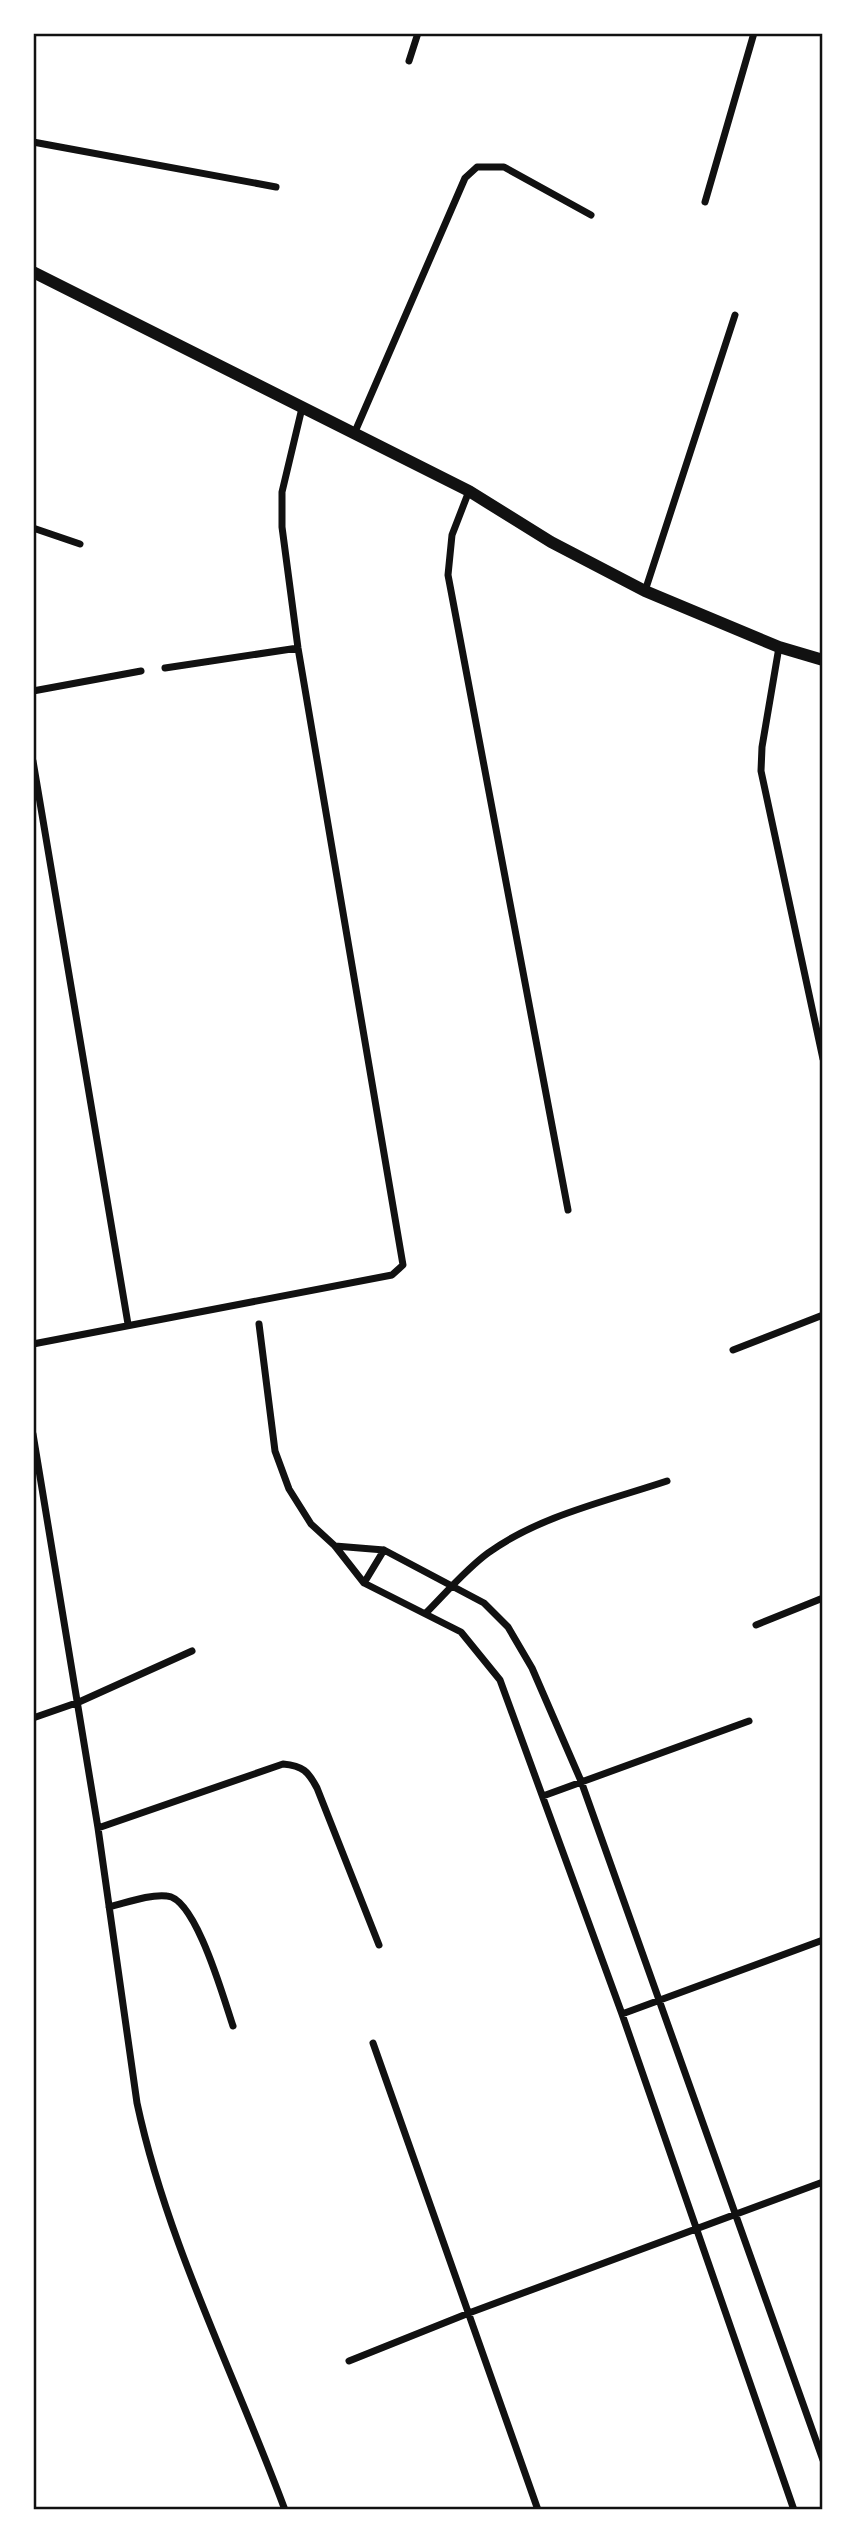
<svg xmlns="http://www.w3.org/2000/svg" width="856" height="2543" viewBox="0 0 856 2543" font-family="'Work Sans',sans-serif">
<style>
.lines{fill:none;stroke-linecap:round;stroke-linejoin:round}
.minor{stroke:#111;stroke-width:7}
.tertiary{stroke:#111;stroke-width:12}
.neatline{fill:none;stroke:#111;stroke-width:2.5}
</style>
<rect width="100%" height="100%" fill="#fff"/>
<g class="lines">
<path class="minor" d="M 409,61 L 418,33
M 33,142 L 276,187
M 705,202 L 754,33
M 354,434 L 465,178 L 477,167 L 504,167 L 591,215
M 469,491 L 452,535 L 448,575 L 568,1210
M 33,528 L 80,544
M 645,591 L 735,315
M 779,647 L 762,747 L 761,771 L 823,1059
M 165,668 L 298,648
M 33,691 L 141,671
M 33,761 L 128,1324
M 259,1324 L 275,1451 L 289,1489 L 311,1524 L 335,1546 L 364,1583 L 461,1632 L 500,1680 L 622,2014 L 794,2510
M 33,1344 L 392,1275 L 403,1265 L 298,648 L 282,527 L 282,492 L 302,408
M 733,1350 L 823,1315
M 33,1434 L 98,1828 L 137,2103 C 167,2243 235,2375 285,2510
M 335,1546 L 384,1550 L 484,1603 L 508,1627 L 532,1668 L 581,1781 L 823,2460
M 364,1583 L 384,1550
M 426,1613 C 446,1593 465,1570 488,1553 C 539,1516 607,1501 667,1481
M 756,1625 L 823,1598
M 33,1718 L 79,1702 L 192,1651
M 543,1796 L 749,1721
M 98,1828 L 283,1764 C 303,1766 308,1771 317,1788 L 379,1945
M 109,1907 C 126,1903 149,1894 167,1896 C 196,1898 224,2000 233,2026
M 622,2014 L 823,1940
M 373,2043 L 538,2510
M 349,2361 L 469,2313 L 823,2182"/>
<path class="tertiary" d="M 33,272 L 469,491 L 551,542 L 645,591 L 779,647 L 823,660"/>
</g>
<rect width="856" height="2543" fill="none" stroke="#ffffff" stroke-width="70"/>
<rect x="35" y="35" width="786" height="2473" class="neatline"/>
</svg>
